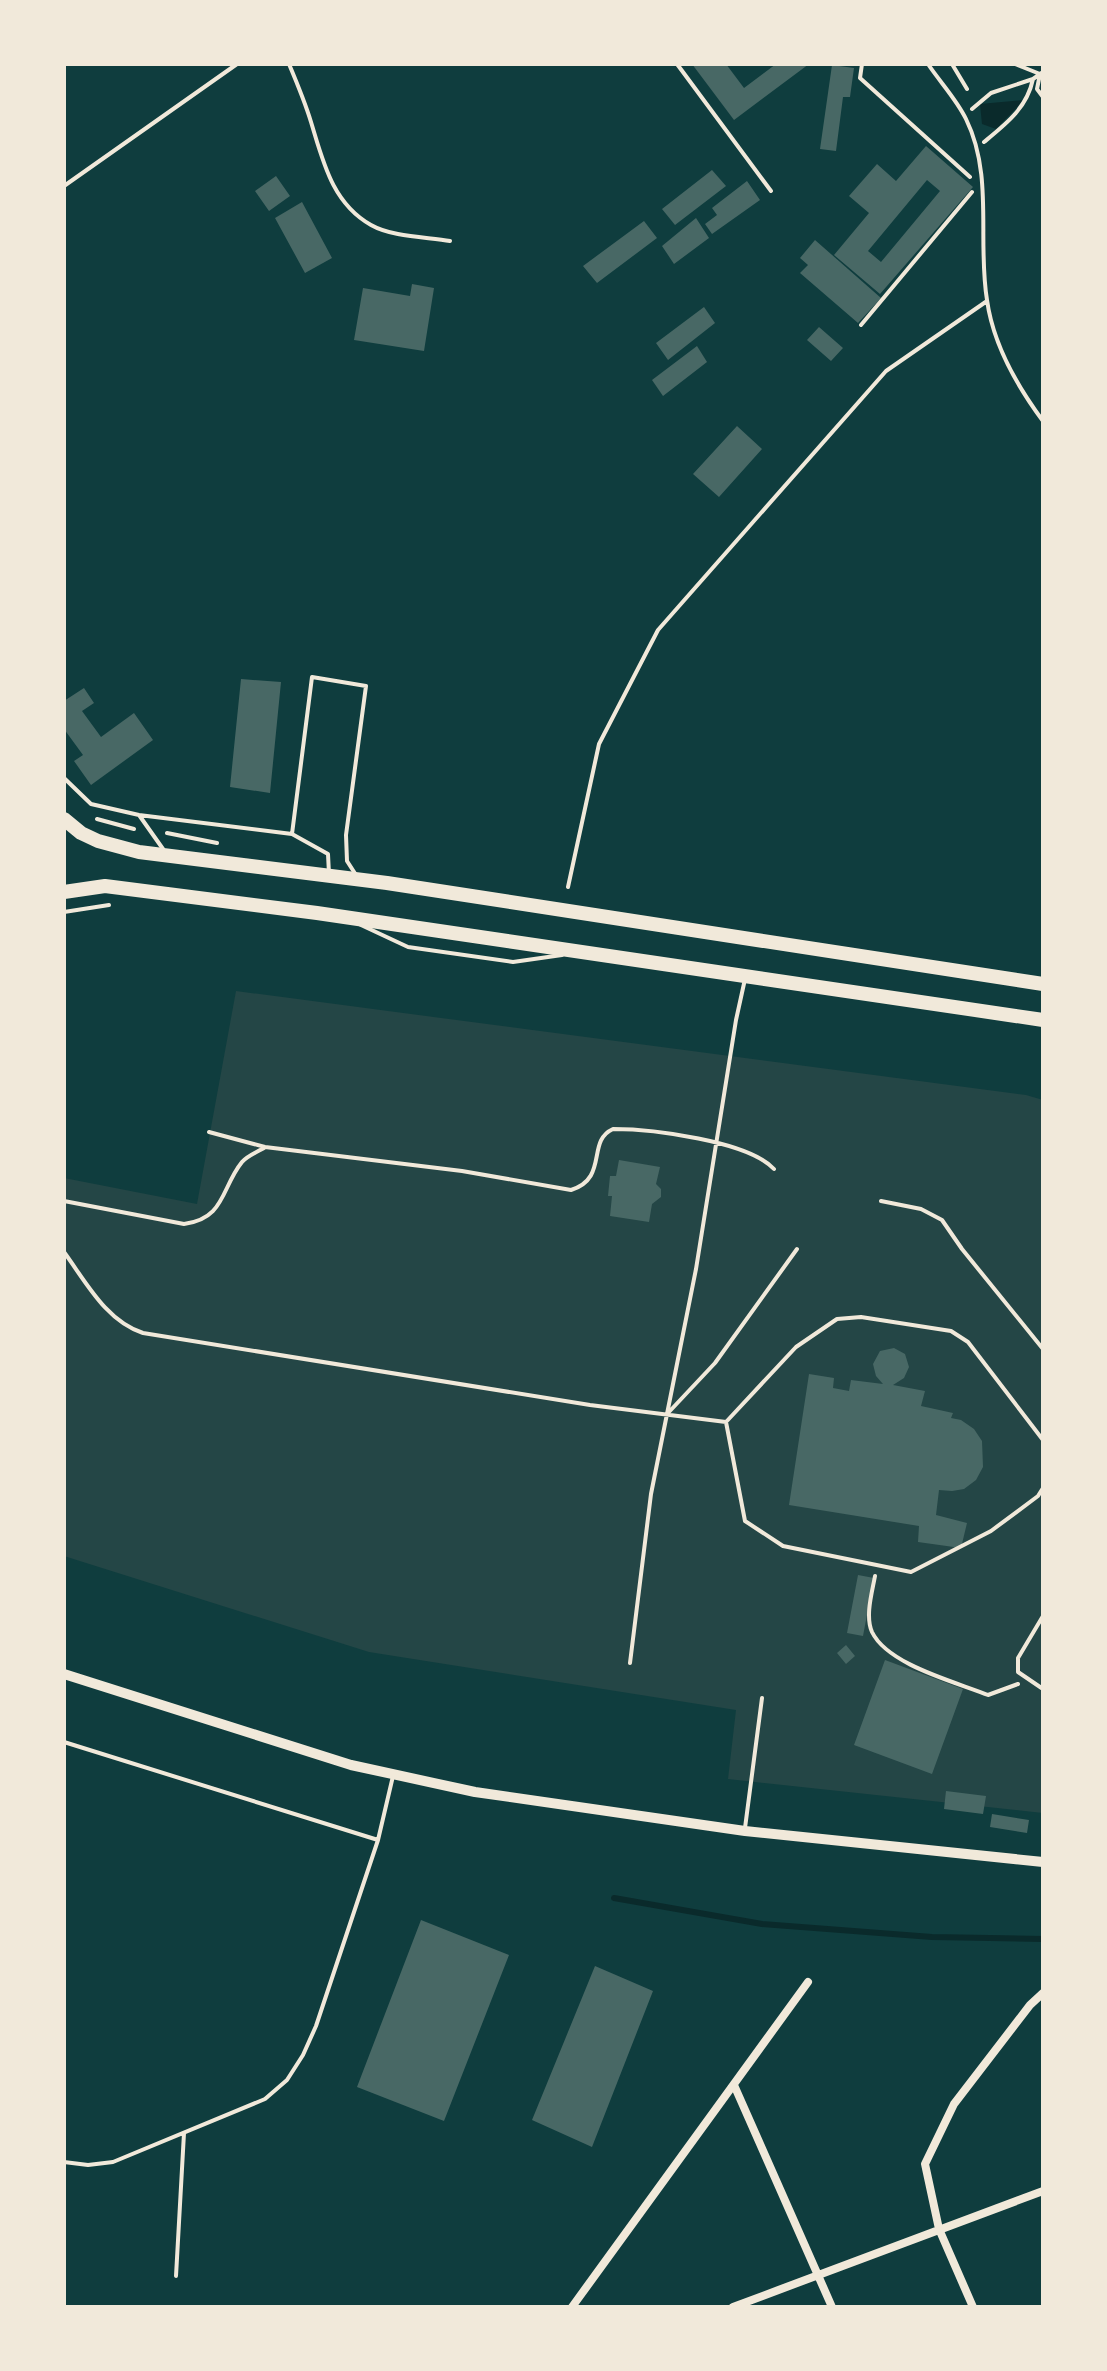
<svg xmlns="http://www.w3.org/2000/svg" width="1107" height="2371" viewBox="0 0 1107 2371" font-family="'PT Sans Narrow',sans-serif">
<style>
.green{fill:#244646}
.water{fill:#0a2a2b}
.lines{fill:none;stroke-linecap:round;stroke-linejoin:round}
.stream{stroke:#0a2a2b;stroke-width:6}
.building{fill:#486865;fill-rule:evenodd}
.path{stroke:#f1e9da;stroke-width:4}
.service{stroke:#f1e9da;stroke-width:4}
.minor{stroke:#f1e9da;stroke-width:8}
.tertiary{stroke:#f1e9da;stroke-width:10}
.trunk{stroke:#f1e9da;stroke-width:14}
</style>
<rect width="100%" height="100%" fill="#0f3d3e"/>
<path class="green" d="M 236,991 L 1026,1095 L 1043,1100 L 1043,1813 L 728,1779 L 736,1710 L 369,1652 L 64,1556 L 64,1178 L 197,1204 Z"/>
<path class="water" d="M 1024,100 L 996,129 L 982,124 L 980,104 Z"/>
<g class="lines">
<path class="stream" d="M 614,1898 L 762,1924 L 932,1937 L 1043,1939"/>
</g>
<path class="building" d="M 692,64 L 726,64 L 744,88 L 776,64 L 809,64 L 734,120 Z
M 832,65 L 854,68 L 850,97 L 843,97 L 836,151 L 820,149 Z
M 926,146 L 973,187 L 880,294 L 834,255 L 869,213 L 849,196 L 877,164 L 896,181 ZM 927,180 L 940,191 L 881,262 L 868,251 Z
M 712,170 L 726,186 L 675,225 L 662,209 Z
M 276,176 L 290,196 L 269,211 L 255,191 Z
M 747,181 L 760,200 L 712,234 L 705,224 L 717,215 L 712,208 Z
M 302,202 L 332,258 L 305,273 L 275,218 Z
M 696,218 L 709,238 L 674,264 L 662,246 Z
M 644,221 L 657,238 L 597,283 L 583,266 Z
M 815,240 L 881,298 L 858,323 L 800,273 L 808,265 L 800,258 Z
M 412,284 L 434,288 L 424,351 L 354,340 L 363,288 L 410,296 Z
M 704,307 L 715,323 L 668,360 L 656,343 Z
M 819,327 L 843,348 L 831,361 L 807,340 Z
M 697,346 L 707,362 L 663,396 L 652,380 Z
M 737,426 L 762,449 L 719,497 L 693,474 Z
M 241,679 L 281,682 L 270,793 L 230,787 Z
M 84,688 L 94,703 L 82,711 L 101,737 L 134,713 L 153,740 L 91,785 L 74,761 L 83,755 L 64,729 L 64,701 Z
M 619,1160 L 660,1167 L 656,1184 L 661,1189 L 661,1197 L 652,1204 L 649,1222 L 610,1216 L 612,1196 L 608,1196 L 610,1176 L 616,1176 Z
M 894,1348 L 905,1354 L 909,1367 L 904,1378 L 893,1385 L 925,1391 L 921,1406 L 953,1413 L 951,1418 L 961,1420 L 974,1429 L 982,1441 L 983,1467 L 976,1480 L 964,1489 L 952,1491 L 939,1490 L 936,1515 L 967,1523 L 961,1548 L 918,1542 L 919,1526 L 789,1505 L 809,1374 L 834,1378 L 833,1388 L 849,1391 L 851,1380 L 883,1384 L 876,1376 L 873,1364 L 880,1351 Z
M 858,1575 L 874,1578 L 863,1636 L 847,1633 Z
M 846,1645 L 855,1656 L 846,1664 L 837,1653 Z
M 885,1660 L 963,1689 L 932,1774 L 854,1745 Z
M 946,1791 L 986,1796 L 983,1814 L 944,1809 Z
M 992,1814 L 1029,1820 L 1027,1833 L 990,1827 Z
M 421,1920 L 509,1955 L 444,2121 L 357,2087 Z
M 595,1966 L 653,1991 L 592,2147 L 532,2120 Z"/>
<g class="lines">
<path class="path" d="M 862,64 L 860,78 L 970,177
M 1015,64 L 1040,74
M 1040,74 L 1037,89 L 1043,97
M 972,109 L 991,93 L 1033,79 L 1043,72
M 984,142 C 1006,124 1027,108 1033,79
M 861,325 L 972,192
M 97,819 L 134,829
M 167,833 L 217,843
M 64,912 L 109,905
M 875,1576 C 872,1593 865,1616 872,1632 C 888,1665 956,1682 988,1695 L 1018,1684"/>
<path class="service" d="M 289,64 C 297,83 305,102 311,122 C 323,161 332,203 371,225 C 392,237 426,237 450,241
M 677,64 L 771,191
M 928,64 C 940,82 957,100 966,119 C 994,176 977,240 987,300 C 993,344 1017,386 1043,421
M 952,64 L 967,89
M 64,186 L 237,64
M 64,778 L 91,804 L 139,815 L 292,834 L 328,854 L 329,874
M 139,815 L 163,849
M 292,834 L 312,677 L 366,686 L 346,835 L 347,861 L 356,875
M 568,887 L 599,744 L 658,630 L 886,371 L 987,301
M 361,925 L 408,947 L 513,962 L 562,955
M 209,1132 L 265,1147 L 462,1171 L 571,1190 C 609,1178 586,1141 613,1129 C 652,1129 748,1141 774,1169
M 64,1201 L 184,1224 C 225,1219 221,1188 242,1162 C 247,1156 257,1152 264,1148
M 881,1201 L 921,1209 L 942,1220 L 962,1249 L 1043,1349
M 64,1252 C 86,1282 106,1321 143,1333 L 590,1405 L 726,1422 L 796,1347 L 837,1319 L 861,1317 L 951,1331 L 968,1342 L 1043,1440
M 668,1413 L 715,1363 L 797,1249
M 726,1422 L 745,1521 L 783,1546 L 911,1572 L 991,1531 L 1038,1496 L 1043,1488
M 1043,1616 L 1018,1658 L 1018,1672 L 1043,1689
M 630,1663 L 651,1494 L 696,1269 L 736,1020 L 745,979
M 64,1742 L 378,1840 L 393,1776
M 745,1828 L 762,1698
M 64,2162 L 88,2165 L 113,2162 L 265,2099 L 287,2080 L 303,2055 L 316,2026 L 378,1840
M 176,2276 L 184,2133"/>
<path class="minor" d="M 734,2085 L 832,2307
M 572,2307 L 808,1982
M 733,2307 L 1043,2191
M 973,2307 L 939,2229 L 925,2164 L 954,2104 L 1030,2005 L 1043,1993"/>
<path class="tertiary" d="M 64,1674 L 351,1765 L 475,1792 L 745,1831 L 1043,1862"/>
<path class="trunk" d="M 64,819 L 81,833 L 98,841 L 139,852 L 387,883 L 1043,984
M 64,892 L 105,886 L 317,913 L 1043,1020"/>
</g>
<rect width="1107" height="2371" fill="none" stroke="#f1e9da" stroke-width="132"/>
</svg>
